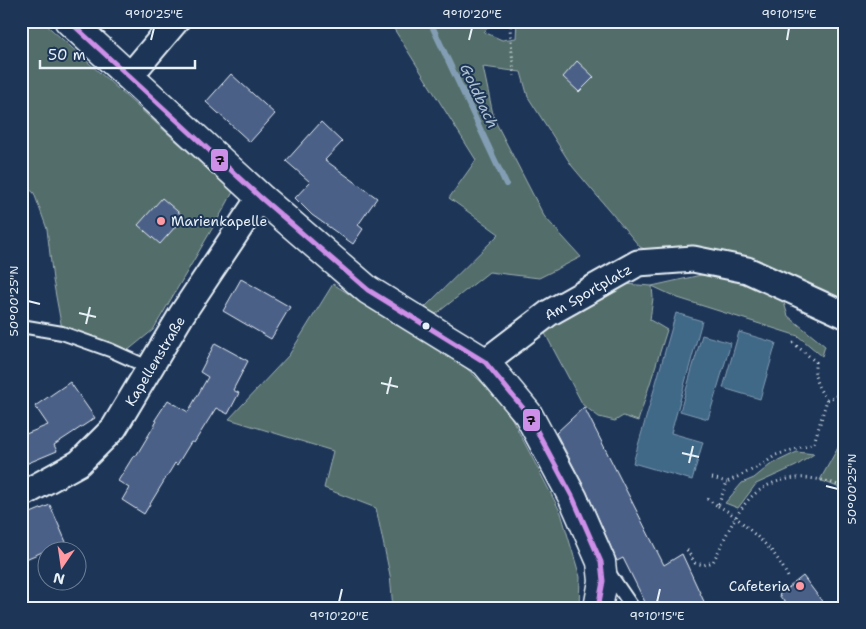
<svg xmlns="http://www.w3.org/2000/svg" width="866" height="629" viewBox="0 0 866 629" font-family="'Shantell Sans',sans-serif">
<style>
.green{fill:#536d6a;stroke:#9eafb1}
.water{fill:#3f6787;stroke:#839eb4}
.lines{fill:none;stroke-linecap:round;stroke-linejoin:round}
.stream{stroke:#839eb4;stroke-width:6}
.building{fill:#4c6187;stroke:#e8f1f8}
.lane-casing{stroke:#e8f1f8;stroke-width:16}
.street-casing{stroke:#e8f1f8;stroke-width:29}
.secondary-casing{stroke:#e8f1f8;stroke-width:31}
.path{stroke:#e8f1f8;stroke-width:3;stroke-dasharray:1 4;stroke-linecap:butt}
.lane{stroke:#1d3557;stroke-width:12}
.street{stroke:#1d3557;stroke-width:25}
.secondary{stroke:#1d3557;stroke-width:28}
.bus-1-casing{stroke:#1d3557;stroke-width:9}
.bus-1{stroke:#ce8fe9;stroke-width:5}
.ticks{fill:none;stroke:#e8f1f8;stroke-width:2}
.poi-dot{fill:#ff9aa2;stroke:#1d3557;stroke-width:2}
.bus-dot{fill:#e8f1f8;stroke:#1d3557;stroke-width:2}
.labels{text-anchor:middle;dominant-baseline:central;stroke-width:4;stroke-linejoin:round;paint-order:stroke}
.poi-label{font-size:14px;fill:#e8f1f8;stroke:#1d3557;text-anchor:start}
.street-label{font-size:14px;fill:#e8f1f8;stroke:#1d3557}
.water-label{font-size:15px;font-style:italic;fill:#adc1d0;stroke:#1d3557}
.line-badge{stroke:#1d3557;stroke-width:2}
.pale-badge-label{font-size:14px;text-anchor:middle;font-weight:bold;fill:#111}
.neatline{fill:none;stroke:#e8f1f8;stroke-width:2}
.ticks-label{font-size:12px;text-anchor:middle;fill:#e8f1f8}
</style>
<rect width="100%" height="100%" fill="#1d3557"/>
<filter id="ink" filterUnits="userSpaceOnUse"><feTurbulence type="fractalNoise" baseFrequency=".02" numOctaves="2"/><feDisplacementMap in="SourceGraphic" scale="10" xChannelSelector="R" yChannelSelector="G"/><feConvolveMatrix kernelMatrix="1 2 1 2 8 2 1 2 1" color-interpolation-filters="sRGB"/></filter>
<g filter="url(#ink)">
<path class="green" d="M 21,21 L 42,21 L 233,192 L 226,205 L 153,330 L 126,352 L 62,329 L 53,280 L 47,229 L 34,193 L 21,182 Z
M 389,21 L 494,21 L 484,32 L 502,40 L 516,38 L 517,21 L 845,21 L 845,307 L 655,254 L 640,247 L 572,166 L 528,97 L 521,72 L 483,67 L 494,119 L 544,216 L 581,257 L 539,278 L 489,272 L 436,314 L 424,308 L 499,234 L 449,198 L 476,160 Z
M 701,275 L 741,280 L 781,293 L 788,316 L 825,346 L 822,356 L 798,336 L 678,298 L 652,286 L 653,298 L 650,320 L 667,330 L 638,421 L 623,416 L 615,421 L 599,417 L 583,405 L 540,324 L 609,283 L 652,286 Z
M 333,284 L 463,365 L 490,390 L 510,415 L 561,513 L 580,577 L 579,608 L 393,608 L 390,575 L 376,508 L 324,488 L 333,451 L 229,419 L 289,355 Z
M 845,435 L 845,490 L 820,480 Z
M 797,452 L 814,454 L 796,466 L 756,484 L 738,508 L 725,503 L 742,483 L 754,478 L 770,465 Z"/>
<path class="water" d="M 676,313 L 702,321 L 671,433 L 703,442 L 692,480 L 633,463 Z
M 739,332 L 776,343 L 760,399 L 723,388 Z
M 702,335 L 731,343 L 708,419 L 680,411 Z"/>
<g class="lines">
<path class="stream" d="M 426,21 L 433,28 L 506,184"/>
</g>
<path class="building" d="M 577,61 L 594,77 L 579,92 L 563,77 Z
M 231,74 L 275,114 L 250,142 L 206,102 Z
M 321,122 L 342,142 L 325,160 L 377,198 L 358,225 L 363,229 L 353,244 L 312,215 L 295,198 L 310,182 L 286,161 Z
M 162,198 L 184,217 L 160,244 L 138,225 Z
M 241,279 L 290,307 L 271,339 L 223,311 Z
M 215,343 L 248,361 L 233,390 L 239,393 L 228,414 L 216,408 L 194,443 L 191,442 L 177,465 L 175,463 L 144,514 L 122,500 L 129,488 L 118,481 L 134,455 L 136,456 L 157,421 L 155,420 L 168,400 L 188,412 L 208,377 L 200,372 Z
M 70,382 L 95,418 L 54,445 L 57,451 L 21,466 L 21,436 L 48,425 L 35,406 Z
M 584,407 L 664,565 L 682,554 L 707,608 L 648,608 L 623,558 L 617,561 L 587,492 L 556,433 Z
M 50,505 L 66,542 L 21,561 L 21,517 Z
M 803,576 L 827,608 L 789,608 L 779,595 Z"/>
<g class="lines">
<defs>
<path id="lane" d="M 21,326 L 62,333 L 110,350 L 150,368
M 607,570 L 633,608"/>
<path id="street" d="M 129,77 L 176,21
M 485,362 L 549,313 L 638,263 L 693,259 L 747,270 L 845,315
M 21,495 L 79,463 L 114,428 L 182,314 L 260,197"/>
<path id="secondary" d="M 69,21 L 260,197 L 368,290 L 485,362 L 528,414 L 573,498 L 601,562 L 603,581 L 598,608"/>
</defs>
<use href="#lane" class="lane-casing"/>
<use href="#street" class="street-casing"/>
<use href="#secondary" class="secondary-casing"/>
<path class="path" d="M 512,21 L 510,28 L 514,76
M 827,400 L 842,393 L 845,387
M 712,478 L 727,482
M 707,499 L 718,506 L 727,482 L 762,465 L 776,455 L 814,443 L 827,400 C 818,388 812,377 816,362 L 792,342
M 718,506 C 734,514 739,520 752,532 C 770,548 777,555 788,577
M 839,535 L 845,533
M 687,550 L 695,563 L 704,565 L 713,562 C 723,543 731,522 744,505 C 769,473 811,472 845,488"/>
<use href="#lane" class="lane"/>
<use href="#street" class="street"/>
<use href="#secondary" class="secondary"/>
<defs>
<path id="bus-1" d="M 69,21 L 260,197 L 368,290 L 485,362 L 528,414 L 573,498 L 601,562 L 603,581 L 598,608"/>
</defs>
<use href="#bus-1" class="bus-1-casing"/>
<use href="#bus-1" class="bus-1"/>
</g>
</g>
<path class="ticks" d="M 151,40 L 154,28M 469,40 L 472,28M 787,40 L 789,28M 28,301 L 40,304M 79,313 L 96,317M 86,324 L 90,307M 381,383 L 398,387M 387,394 L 391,377M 682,453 L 699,457M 689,463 L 693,446M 826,486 L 838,489M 339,602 L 342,589M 657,602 L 660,589"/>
<g class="poi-dot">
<circle cx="161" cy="221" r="5"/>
<circle cx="800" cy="586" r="5"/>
</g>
<circle class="bus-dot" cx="426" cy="326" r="4.5"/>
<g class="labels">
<g class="poi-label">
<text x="171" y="221">Marienkapelle</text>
<text x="790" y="586" text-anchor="end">Cafeteria</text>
</g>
<g class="street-label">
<text transform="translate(588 292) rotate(-30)">Am Sportplatz</text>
<text transform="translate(155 361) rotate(-59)">Kapellenstraße</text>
</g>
<g class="water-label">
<text transform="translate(479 96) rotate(65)">Goldbach</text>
</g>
</g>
<g class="line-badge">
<rect x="210" y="148" width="19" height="24" rx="5" fill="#ce8fe9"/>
<rect x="522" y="408" width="19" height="24" rx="5" fill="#ce8fe9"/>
</g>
<g class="pale-badge-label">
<text x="220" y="165">7</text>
<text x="531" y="425">7</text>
</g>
<rect width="866" height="629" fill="none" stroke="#1d3557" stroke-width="55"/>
<g transform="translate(62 566) rotate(193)"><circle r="24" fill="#1d3557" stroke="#6e8097"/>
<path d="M0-4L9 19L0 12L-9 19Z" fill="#ff9aa2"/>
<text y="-8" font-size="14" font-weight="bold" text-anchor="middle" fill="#e8f1f8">N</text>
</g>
<path d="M40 60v8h155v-8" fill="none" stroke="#e8f1f8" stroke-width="2.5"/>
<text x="48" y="60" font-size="15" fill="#e8f1f8" stroke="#1d3557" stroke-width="4" paint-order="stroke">50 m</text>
<rect x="28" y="28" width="810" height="574" class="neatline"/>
<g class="ticks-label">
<text x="154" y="18">9°10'25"E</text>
<text x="472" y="18">9°10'20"E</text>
<text x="789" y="18">9°10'15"E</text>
<text transform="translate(14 301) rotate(-90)" y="4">50°00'25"N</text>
<text transform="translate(852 489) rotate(-90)" y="4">50°00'25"N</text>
<text x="339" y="620">9°10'20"E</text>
<text x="657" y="620">9°10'15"E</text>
</g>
</svg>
